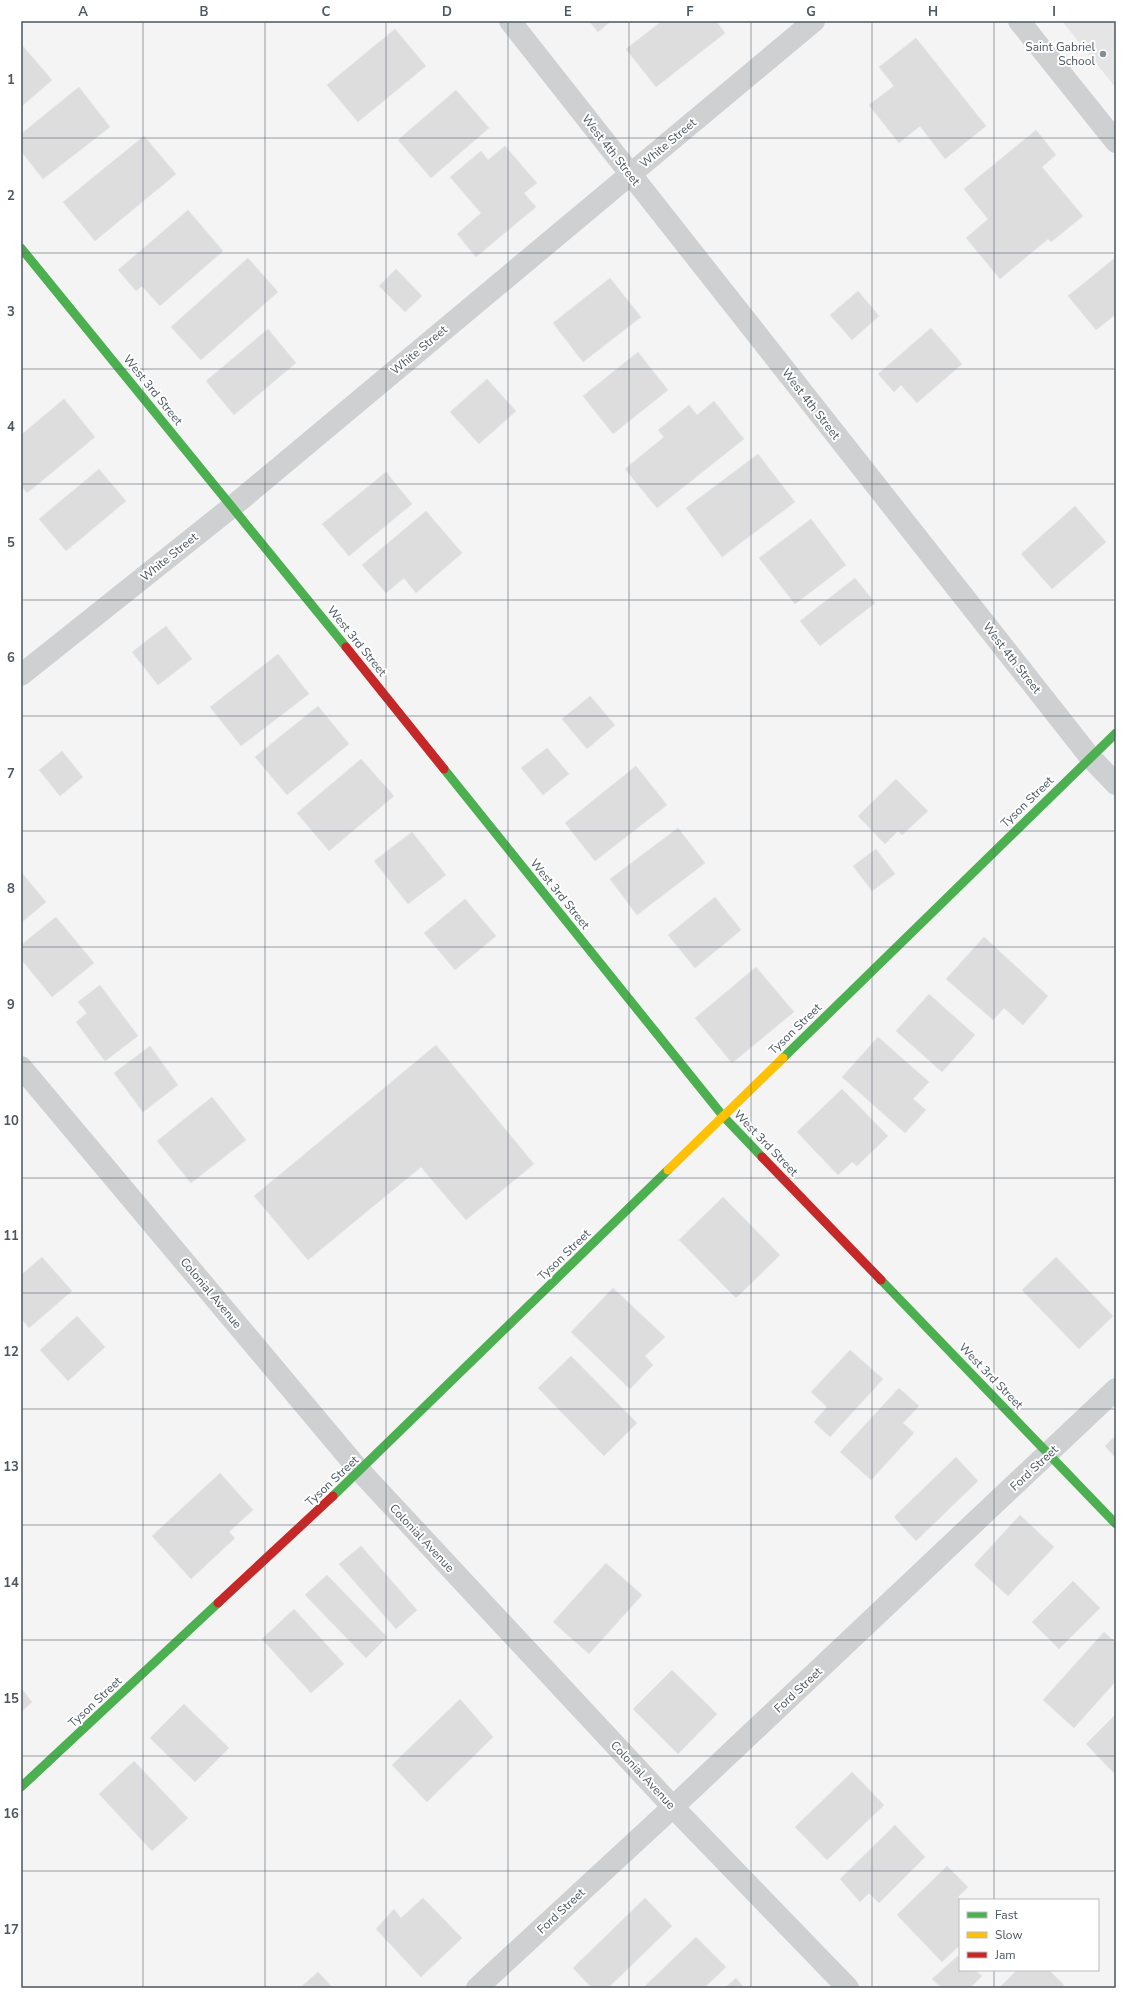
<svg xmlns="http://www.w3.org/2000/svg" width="1137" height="2009" viewBox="0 0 1137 2009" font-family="'Nunito Sans',sans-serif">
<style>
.education{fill:#e6e5e6}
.building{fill:#ddddde;stroke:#e5e6e7}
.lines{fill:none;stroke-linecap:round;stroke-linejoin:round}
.street{stroke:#ced0d2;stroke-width:22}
.fast{stroke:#4caf50;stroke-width:9}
.slow{stroke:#ffc107;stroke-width:9}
.jam{stroke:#c62828;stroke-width:9}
.grid{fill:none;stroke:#4a5661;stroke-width:1;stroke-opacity:0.55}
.poi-dot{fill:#868d94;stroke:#fff;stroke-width:1.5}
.labels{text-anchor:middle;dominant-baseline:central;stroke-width:4;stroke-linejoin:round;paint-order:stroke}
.poi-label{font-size:12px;fill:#4a5661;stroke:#fff;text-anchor:end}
.street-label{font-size:12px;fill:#4a5661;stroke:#fff}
.neatline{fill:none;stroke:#4a5661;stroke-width:1.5}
.grid-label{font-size:13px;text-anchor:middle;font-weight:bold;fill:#4a5661}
</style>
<rect width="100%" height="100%" fill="#f4f4f4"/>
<path class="education" d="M 1062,21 L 1116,21 L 1116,88 Z"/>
<path class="building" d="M 589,21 L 611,21 L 598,32 Z
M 662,21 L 716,21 L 725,33 L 656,87 L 626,49 Z
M 395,29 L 426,66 L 358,122 L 327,85 Z
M 916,38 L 986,126 L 945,159 L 920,126 L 899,143 L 869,105 L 894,86 L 879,67 Z
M 21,44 L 52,80 L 21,107 Z
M 79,87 L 110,127 L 43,179 L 21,151 L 21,134 Z
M 456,90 L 489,128 L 431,178 L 398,140 Z
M 1036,130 L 1056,155 L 1042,167 L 1083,216 L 1051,242 L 1048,239 L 1000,279 L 966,238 L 988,219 L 964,189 Z
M 144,136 L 176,174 L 95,241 L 63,202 Z
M 505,146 L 537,183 L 524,193 L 536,207 L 476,257 L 457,234 L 481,213 L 450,177 L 481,151 L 488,160 Z
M 188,210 L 223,251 L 160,306 L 142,286 L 136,291 L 118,270 Z
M 1116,257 L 1116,314 L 1096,330 L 1068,296 Z
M 248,258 L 278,292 L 201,360 L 171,327 Z
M 396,269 L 422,296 L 405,312 L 379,286 Z
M 610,278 L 641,317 L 583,362 L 553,323 Z
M 858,291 L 879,316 L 852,340 L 830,315 Z
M 931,328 L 962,364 L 917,403 L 901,385 L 894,392 L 878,374 Z
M 268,329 L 296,363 L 234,415 L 206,381 Z
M 638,352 L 668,390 L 613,434 L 583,396 Z
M 487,379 L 516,411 L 479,444 L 450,412 Z
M 64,399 L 95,437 L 27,493 L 21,485 L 21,435 Z
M 714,401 L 744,439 L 657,508 L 625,469 L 664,437 L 658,430 L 689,405 L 697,415 Z
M 758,454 L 795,502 L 722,557 L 686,508 Z
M 99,469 L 126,501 L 66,551 L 39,519 Z
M 386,472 L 412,504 L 349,556 L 322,524 Z
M 1075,506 L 1106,542 L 1052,589 L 1021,554 Z
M 426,511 L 462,553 L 416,593 L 404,578 L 386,593 L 362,565 Z
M 811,519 L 846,565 L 795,604 L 759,558 Z
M 855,578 L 875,603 L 820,646 L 800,621 Z
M 166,626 L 192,659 L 158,685 L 132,652 Z
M 278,654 L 309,694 L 241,746 L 210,707 Z
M 590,696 L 615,725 L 587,749 L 562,719 Z
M 318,706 L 349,744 L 287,795 L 255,757 Z
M 547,748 L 569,774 L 543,795 L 521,768 Z
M 62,751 L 83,777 L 60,796 L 39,770 Z
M 361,759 L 394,796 L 329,851 L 297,813 Z
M 636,766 L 667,805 L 595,861 L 565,823 Z
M 896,779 L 928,811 L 902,835 L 898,831 L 885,844 L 858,816 Z
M 678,828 L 705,863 L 637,915 L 610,879 Z
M 412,832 L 446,875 L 408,904 L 374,861 Z
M 876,849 L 895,874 L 872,891 L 853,866 Z
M 21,872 L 46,902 L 21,923 Z
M 715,897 L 741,930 L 695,968 L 668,935 Z
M 465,899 L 496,936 L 455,970 L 424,933 Z
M 56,917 L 94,963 L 52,997 L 21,959 L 21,945 Z
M 984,937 L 1048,996 L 1023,1025 L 1004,1008 L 993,1020 L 946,979 Z
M 756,967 L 794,1012 L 732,1063 L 695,1018 Z
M 100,985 L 138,1036 L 105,1061 L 76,1022 L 87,1013 L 78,1002 Z
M 929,994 L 975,1035 L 942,1072 L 896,1031 Z
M 878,1037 L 929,1082 L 913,1099 L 926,1110 L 905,1133 L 842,1077 Z
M 436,1045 L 534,1164 L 466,1220 L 421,1167 L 308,1260 L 254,1196 Z
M 150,1046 L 178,1085 L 143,1112 L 114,1073 Z
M 842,1089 L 888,1136 L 857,1166 L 852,1162 L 838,1175 L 797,1132 Z
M 212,1097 L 246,1140 L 191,1183 L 157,1141 Z
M 723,1197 L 780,1255 L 736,1298 L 679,1240 Z
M 42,1257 L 72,1291 L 29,1328 L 21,1318 L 21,1275 Z
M 1056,1257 L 1113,1316 L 1079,1349 L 1022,1290 Z
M 613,1288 L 665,1337 L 645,1356 L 653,1365 L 630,1389 L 571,1332 Z
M 77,1316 L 105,1347 L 68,1381 L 40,1350 Z
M 850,1350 L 883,1379 L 830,1437 L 814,1422 L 827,1407 L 811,1392 Z
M 571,1356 L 637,1423 L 604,1456 L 538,1388 Z
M 899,1388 L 919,1406 L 903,1423 L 914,1433 L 871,1480 L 840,1452 Z
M 1116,1435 L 1116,1458 L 1105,1446 Z
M 956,1457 L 978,1481 L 916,1541 L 894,1517 Z
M 220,1473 L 253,1510 L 229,1532 L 235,1538 L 191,1579 L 152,1536 Z
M 1020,1515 L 1054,1547 L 1008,1596 L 974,1565 Z
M 361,1546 L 417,1610 L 396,1629 L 339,1564 Z
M 606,1563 L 642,1595 L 589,1654 L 553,1622 Z
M 327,1575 L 387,1637 L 366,1658 L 305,1595 Z
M 1073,1581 L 1100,1608 L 1059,1649 L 1032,1622 Z
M 294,1609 L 344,1664 L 311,1693 L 262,1639 Z
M 1104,1632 L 1116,1643 L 1116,1681 L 1074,1728 L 1043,1700 Z
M 672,1670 L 717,1714 L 678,1754 L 633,1709 Z
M 21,1688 L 32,1702 L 21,1712 Z
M 460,1699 L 493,1737 L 427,1802 L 392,1765 Z
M 184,1704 L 229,1748 L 195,1782 L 150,1738 Z
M 1116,1714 L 1116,1773 L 1115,1774 L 1086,1744 Z
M 134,1761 L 188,1818 L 152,1851 L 99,1794 Z
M 852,1772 L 884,1805 L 827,1860 L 795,1827 Z
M 895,1825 L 925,1857 L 879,1903 L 869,1893 L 860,1902 L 840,1879 Z
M 947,1866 L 968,1887 L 958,1897 L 961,1900 L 960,1945 L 942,1962 L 897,1915 Z
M 423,1898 L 462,1938 L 421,1977 L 376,1929 L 394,1909 L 401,1918 Z
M 645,1898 L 672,1926 L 608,1988 L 592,1988 L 573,1968 Z
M 696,1937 L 726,1967 L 704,1988 L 643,1988 Z
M 960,1954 L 960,1970 L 975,1970 L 982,1976 L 970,1988 L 942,1988 L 932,1979 Z
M 1017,1970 L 1049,1970 L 1064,1985 L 1061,1988 L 999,1988 Z
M 318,1972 L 333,1988 L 300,1988 Z
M 736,1978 L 744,1988 L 725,1988 Z"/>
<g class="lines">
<path class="street" d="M 510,21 L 1090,757 L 1116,784
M 1019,21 L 1116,142
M 21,675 L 233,506 L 814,21
M 21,1067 L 360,1471 L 673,1807 L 848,1988
M 477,1988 L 673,1807 L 1116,1389"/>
<path class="fast" d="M 21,248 L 346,647
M 444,769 L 723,1116 L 762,1157
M 783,1058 L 1116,733
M 881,1280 L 1116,1524
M 333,1496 L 668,1170
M 21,1787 L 218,1603"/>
<path class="slow" d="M 668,1170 L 783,1058"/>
<path class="jam" d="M 346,647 L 444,769
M 762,1157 L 881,1280
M 218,1603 L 333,1496"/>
</g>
<path class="grid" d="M 143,21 L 143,1988M 265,21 L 265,1988M 386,21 L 386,1988M 508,21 L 508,1988M 629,21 L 629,1988M 751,21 L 751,1988M 872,21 L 872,1988M 994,21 L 994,1900M 21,138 L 1116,138M 21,253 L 1116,253M 21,369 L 1116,369M 21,484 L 1116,484M 21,600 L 1116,600M 21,716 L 1116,716M 21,831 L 1116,831M 21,947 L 1116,947M 21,1062 L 1116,1062M 21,1178 L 1116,1178M 21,1293 L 1116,1293M 21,1409 L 1116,1409M 21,1525 L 1116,1525M 21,1640 L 1116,1640M 21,1756 L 1116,1756M 21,1871 L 1116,1871M 994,1970 L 994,1988"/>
<circle class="poi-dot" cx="1103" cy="54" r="4"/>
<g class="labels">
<g class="poi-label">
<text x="1095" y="47">Saint Gabriel<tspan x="1095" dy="14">School</tspan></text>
</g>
<g class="street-label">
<text transform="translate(668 143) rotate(-40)">White Street</text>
<text transform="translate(611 150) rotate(52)">West 4th Street</text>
<text transform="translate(419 350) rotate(-40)">White Street</text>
<text transform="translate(153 390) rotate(51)">West 3rd Street</text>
<text transform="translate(811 404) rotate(52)">West 4th Street</text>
<text transform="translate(169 557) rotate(-39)">White Street</text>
<text transform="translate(357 641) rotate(51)">West 3rd Street</text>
<text transform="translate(1012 658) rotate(52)">West 4th Street</text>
<text transform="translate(1027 802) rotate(-44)">Tyson Street</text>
<text transform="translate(560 894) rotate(51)">West 3rd Street</text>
<text transform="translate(795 1029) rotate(-44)">Tyson Street</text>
<text transform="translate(766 1143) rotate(46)">West 3rd Street</text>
<text transform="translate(564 1255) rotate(-44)">Tyson Street</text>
<text transform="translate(211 1293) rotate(50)">Colonial Avenue</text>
<text transform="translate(991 1376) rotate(46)">West 3rd Street</text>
<text transform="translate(1034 1468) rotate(-43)">Ford Street</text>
<text transform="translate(332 1481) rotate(-43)">Tyson Street</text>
<text transform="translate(422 1538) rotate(47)">Colonial Avenue</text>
<text transform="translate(798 1690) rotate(-43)">Ford Street</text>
<text transform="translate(95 1702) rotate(-43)">Tyson Street</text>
<text transform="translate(643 1775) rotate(47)">Colonial Avenue</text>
<text transform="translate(561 1911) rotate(-43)">Ford Street</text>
</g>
</g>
<rect width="1137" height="2009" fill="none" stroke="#ffffff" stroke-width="44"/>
<rect x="959" y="1899" width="140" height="72" fill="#ffffff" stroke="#b7bbc0"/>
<rect x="967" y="1912" width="20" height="6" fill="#4caf50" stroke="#b7bbc0"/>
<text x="995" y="1919" font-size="12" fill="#4a5661">Fast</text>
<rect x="967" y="1932" width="20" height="6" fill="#ffc107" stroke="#b7bbc0"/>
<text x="995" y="1939" font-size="12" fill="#4a5661">Slow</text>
<rect x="967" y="1952" width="20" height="6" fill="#c62828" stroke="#b7bbc0"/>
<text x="995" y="1959" font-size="12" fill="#4a5661">Jam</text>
<rect x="22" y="22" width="1093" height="1965" class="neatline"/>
<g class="grid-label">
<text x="83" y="16">A</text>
<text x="204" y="16">B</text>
<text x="326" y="16">C</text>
<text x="447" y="16">D</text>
<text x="568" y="16">E</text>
<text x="690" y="16">F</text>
<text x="811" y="16">G</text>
<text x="933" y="16">H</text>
<text x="1054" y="16">I</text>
<text x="11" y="84">1</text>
<text x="11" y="200">2</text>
<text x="11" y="316">3</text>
<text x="11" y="431">4</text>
<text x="11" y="547">5</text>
<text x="11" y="662">6</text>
<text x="11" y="778">7</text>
<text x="11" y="893">8</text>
<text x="11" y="1009">9</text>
<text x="11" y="1125">10</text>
<text x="11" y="1240">11</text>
<text x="11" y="1356">12</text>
<text x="11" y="1471">13</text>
<text x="11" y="1587">14</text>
<text x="11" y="1703">15</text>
<text x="11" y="1818">16</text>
<text x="11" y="1934">17</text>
</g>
</svg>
